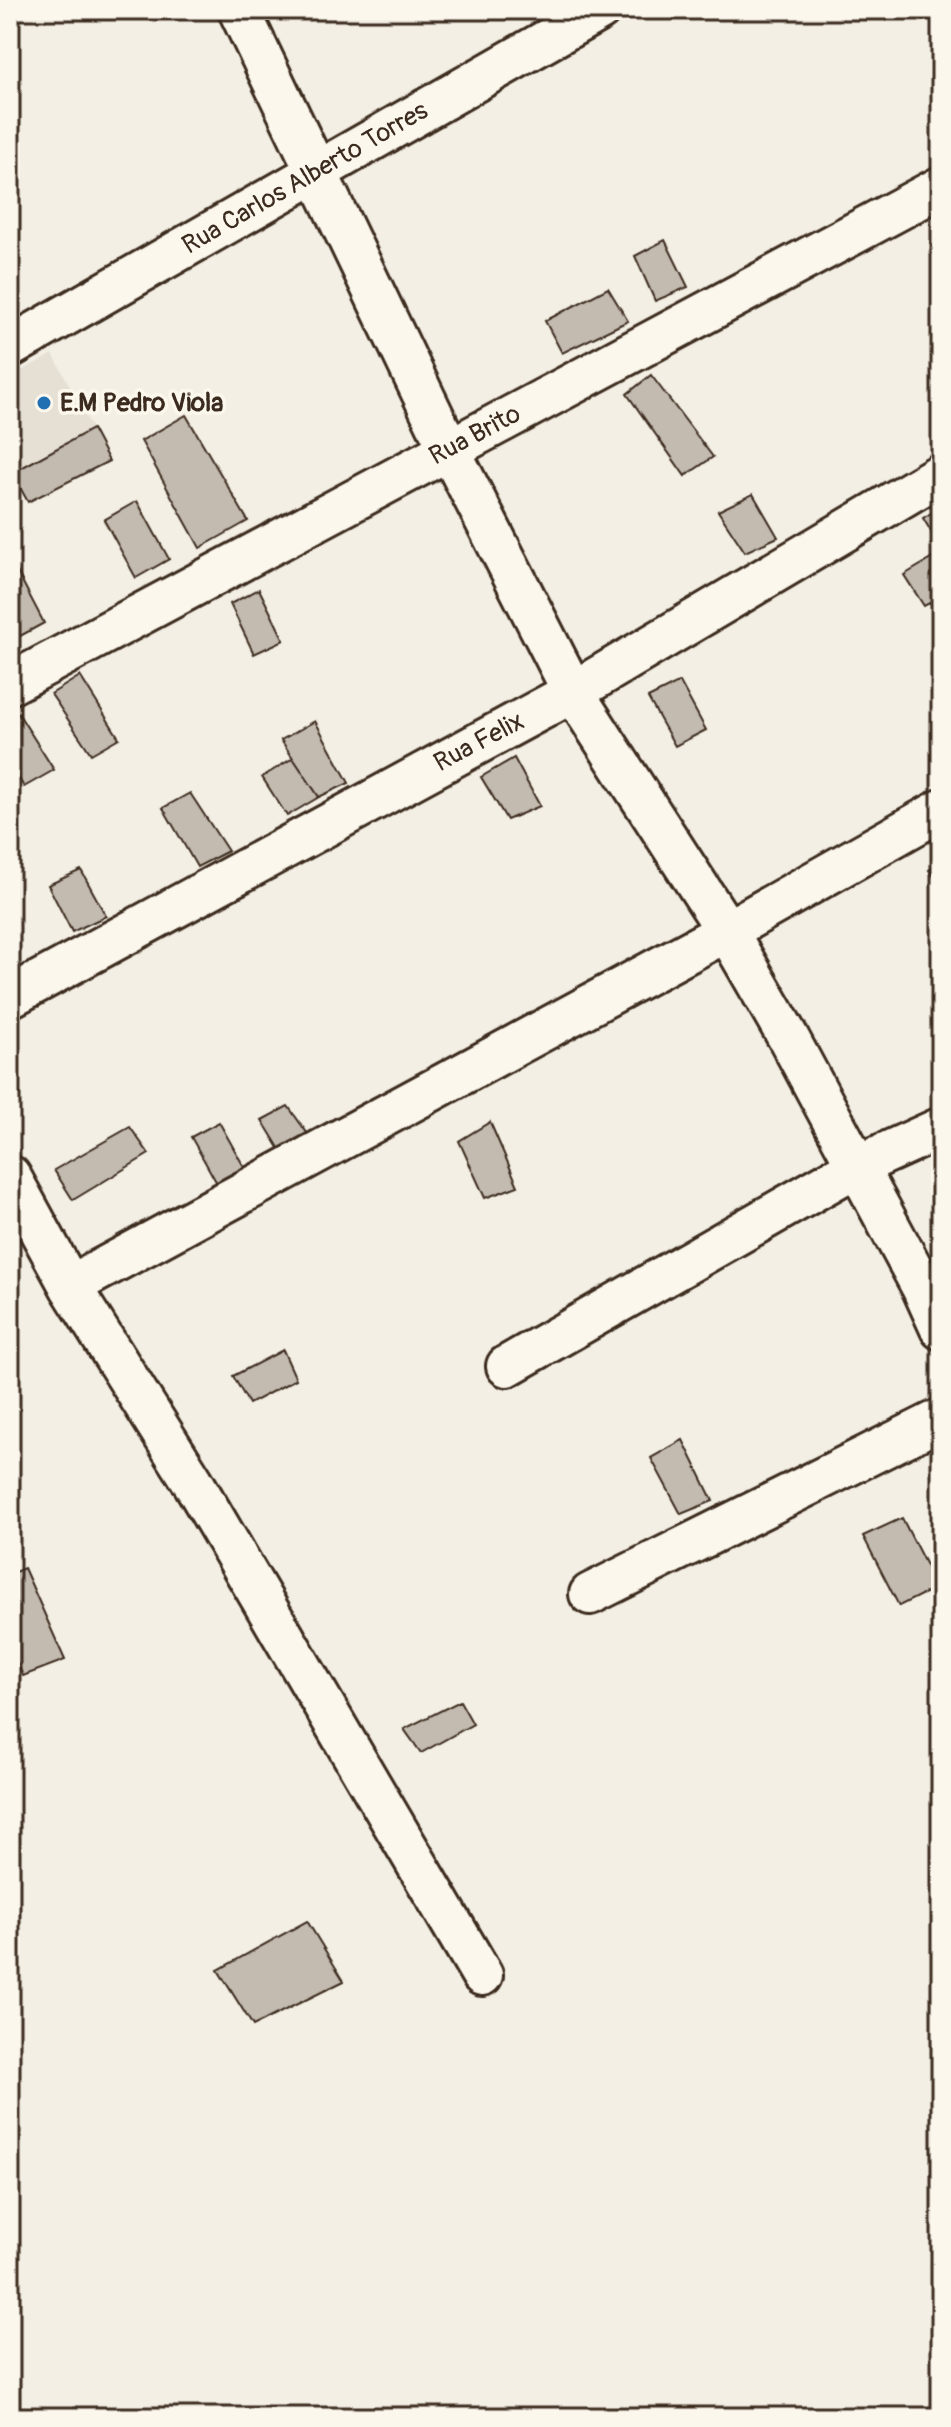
<svg xmlns="http://www.w3.org/2000/svg" width="951" height="2427" viewBox="0 0 951 2427" font-family="Pangolin,sans-serif">
<style>
.built{fill:#e5dfd4}
.building{fill:#c3bbb0;stroke:#3b2a1e;stroke-width:2}
.lines{fill:none;stroke-linecap:round;stroke-linejoin:round}
.minor-casing{stroke:#3b2a1e;stroke-width:46}
.minor{stroke:#fbf7ec;stroke-width:40}
.poi-dot{fill:#1f6fb2;stroke:#fbf7ec;stroke-width:3}
.labels{text-anchor:middle;dominant-baseline:central;stroke-width:7;stroke-linejoin:round;paint-order:stroke}
.street-label{font-size:26px;fill:#3b2a1e;stroke:#fbf7ec}
.poi-label{font-size:26px;font-weight:bold;fill:#3b2a1e;stroke:#fbf7ec;text-anchor:start}
</style>
<rect width="100%" height="100%" fill="#f3efe4"/>
<filter id="ink" filterUnits="userSpaceOnUse"><feTurbulence type="fractalNoise" baseFrequency=".0125" numOctaves="2"/><feDisplacementMap in="SourceGraphic" scale="16" xChannelSelector="R" yChannelSelector="G"/><feConvolveMatrix kernelMatrix="1 2 1 2 8 2 1 2 1" color-interpolation-filters="sRGB"/></filter>
<g filter="url(#ink)">
<path class="built" d="M 53,354 L 109,461 L 28,502 L 10,469 L 10,377 Z"/>
<path class="building" d="M 665,240 L 688,287 L 655,301 L 635,256 Z
M 608,288 L 628,321 L 562,353 L 545,321 Z
M 651,375 L 713,457 L 685,476 L 627,394 Z
M 186,415 L 248,521 L 200,548 L 141,441 Z
M 92,429 L 109,461 L 28,502 L 12,473 Z
M 753,494 L 778,537 L 745,552 L 718,511 Z
M 137,501 L 169,559 L 136,578 L 104,520 Z
M 941,507 L 941,548 L 923,518 Z
M 941,553 L 941,597 L 924,606 L 904,575 Z
M 10,558 L 44,623 L 11,641 L 10,638 Z
M 259,589 L 284,640 L 254,654 L 230,604 Z
M 80,676 L 119,738 L 91,754 L 51,694 Z
M 680,682 L 706,730 L 675,746 L 648,698 Z
M 18,713 L 54,770 L 24,787 L 10,764 L 10,717 Z
M 315,721 L 349,783 L 319,797 L 281,740 Z
M 293,758 L 319,797 L 287,816 L 262,777 Z
M 514,758 L 540,806 L 507,820 L 481,777 Z
M 190,793 L 228,851 L 197,867 L 163,808 Z
M 941,862 L 941,886 L 929,870 Z
M 81,870 L 106,916 L 72,932 L 48,885 Z
M 288,1106 L 312,1140 L 284,1156 L 262,1120 Z
M 219,1122 L 247,1172 L 219,1187 L 191,1137 Z
M 490,1122 L 518,1186 L 485,1198 L 459,1141 Z
M 130,1127 L 149,1154 L 73,1200 L 54,1170 Z
M 283,1350 L 296,1379 L 249,1404 L 233,1376 Z
M 683,1440 L 713,1501 L 681,1514 L 651,1458 Z
M 902,1518 L 937,1587 L 899,1606 L 863,1536 Z
M 24,1568 L 65,1660 L 23,1676 L 10,1648 L 10,1574 Z
M 460,1701 L 473,1724 L 421,1753 L 404,1729 Z
M 307,1921 L 344,1981 L 253,2026 L 218,1970 Z"/>
<g class="lines">
<defs>
<path id="minor" d="M 239,10 L 449,449 L 573,692 L 727,931 L 789,1039 L 922,1287 L 941,1329
M 10,347 L 600,10
M 10,684 L 941,187
M 10,997 L 573,692 L 941,474
M 10,1176 L 70,1286 L 193,1482 L 482,1975
M 70,1286 L 727,931 L 941,810
M 507,1366 L 857,1166 L 941,1128
M 590,1594 L 941,1419"/>
</defs>
<use href="#minor" class="minor-casing"/>
<use href="#minor" class="minor"/>
</g>
</g>
<circle class="poi-dot" cx="44" cy="403" r="8"/>
<g class="labels">
<g class="street-label">
<text transform="translate(305 178) rotate(-30)">Rua Carlos Alberto Torres</text>
<text transform="translate(475 435) rotate(-28)">Rua Brito</text>
<text transform="translate(479 742) rotate(-28)">Rua Felix</text>
</g>
<g class="poi-label">
<text x="60" y="403">E.M Pedro Viola</text>
</g>
</g>
<rect width="951" height="2427" fill="none" stroke="#fbf7ec" stroke-width="40"/>
<rect x="20" y="20" width="911" height="2387" fill="none" stroke="#3b2a1e" stroke-width="3" filter="url(#ink)"/>
</svg>
